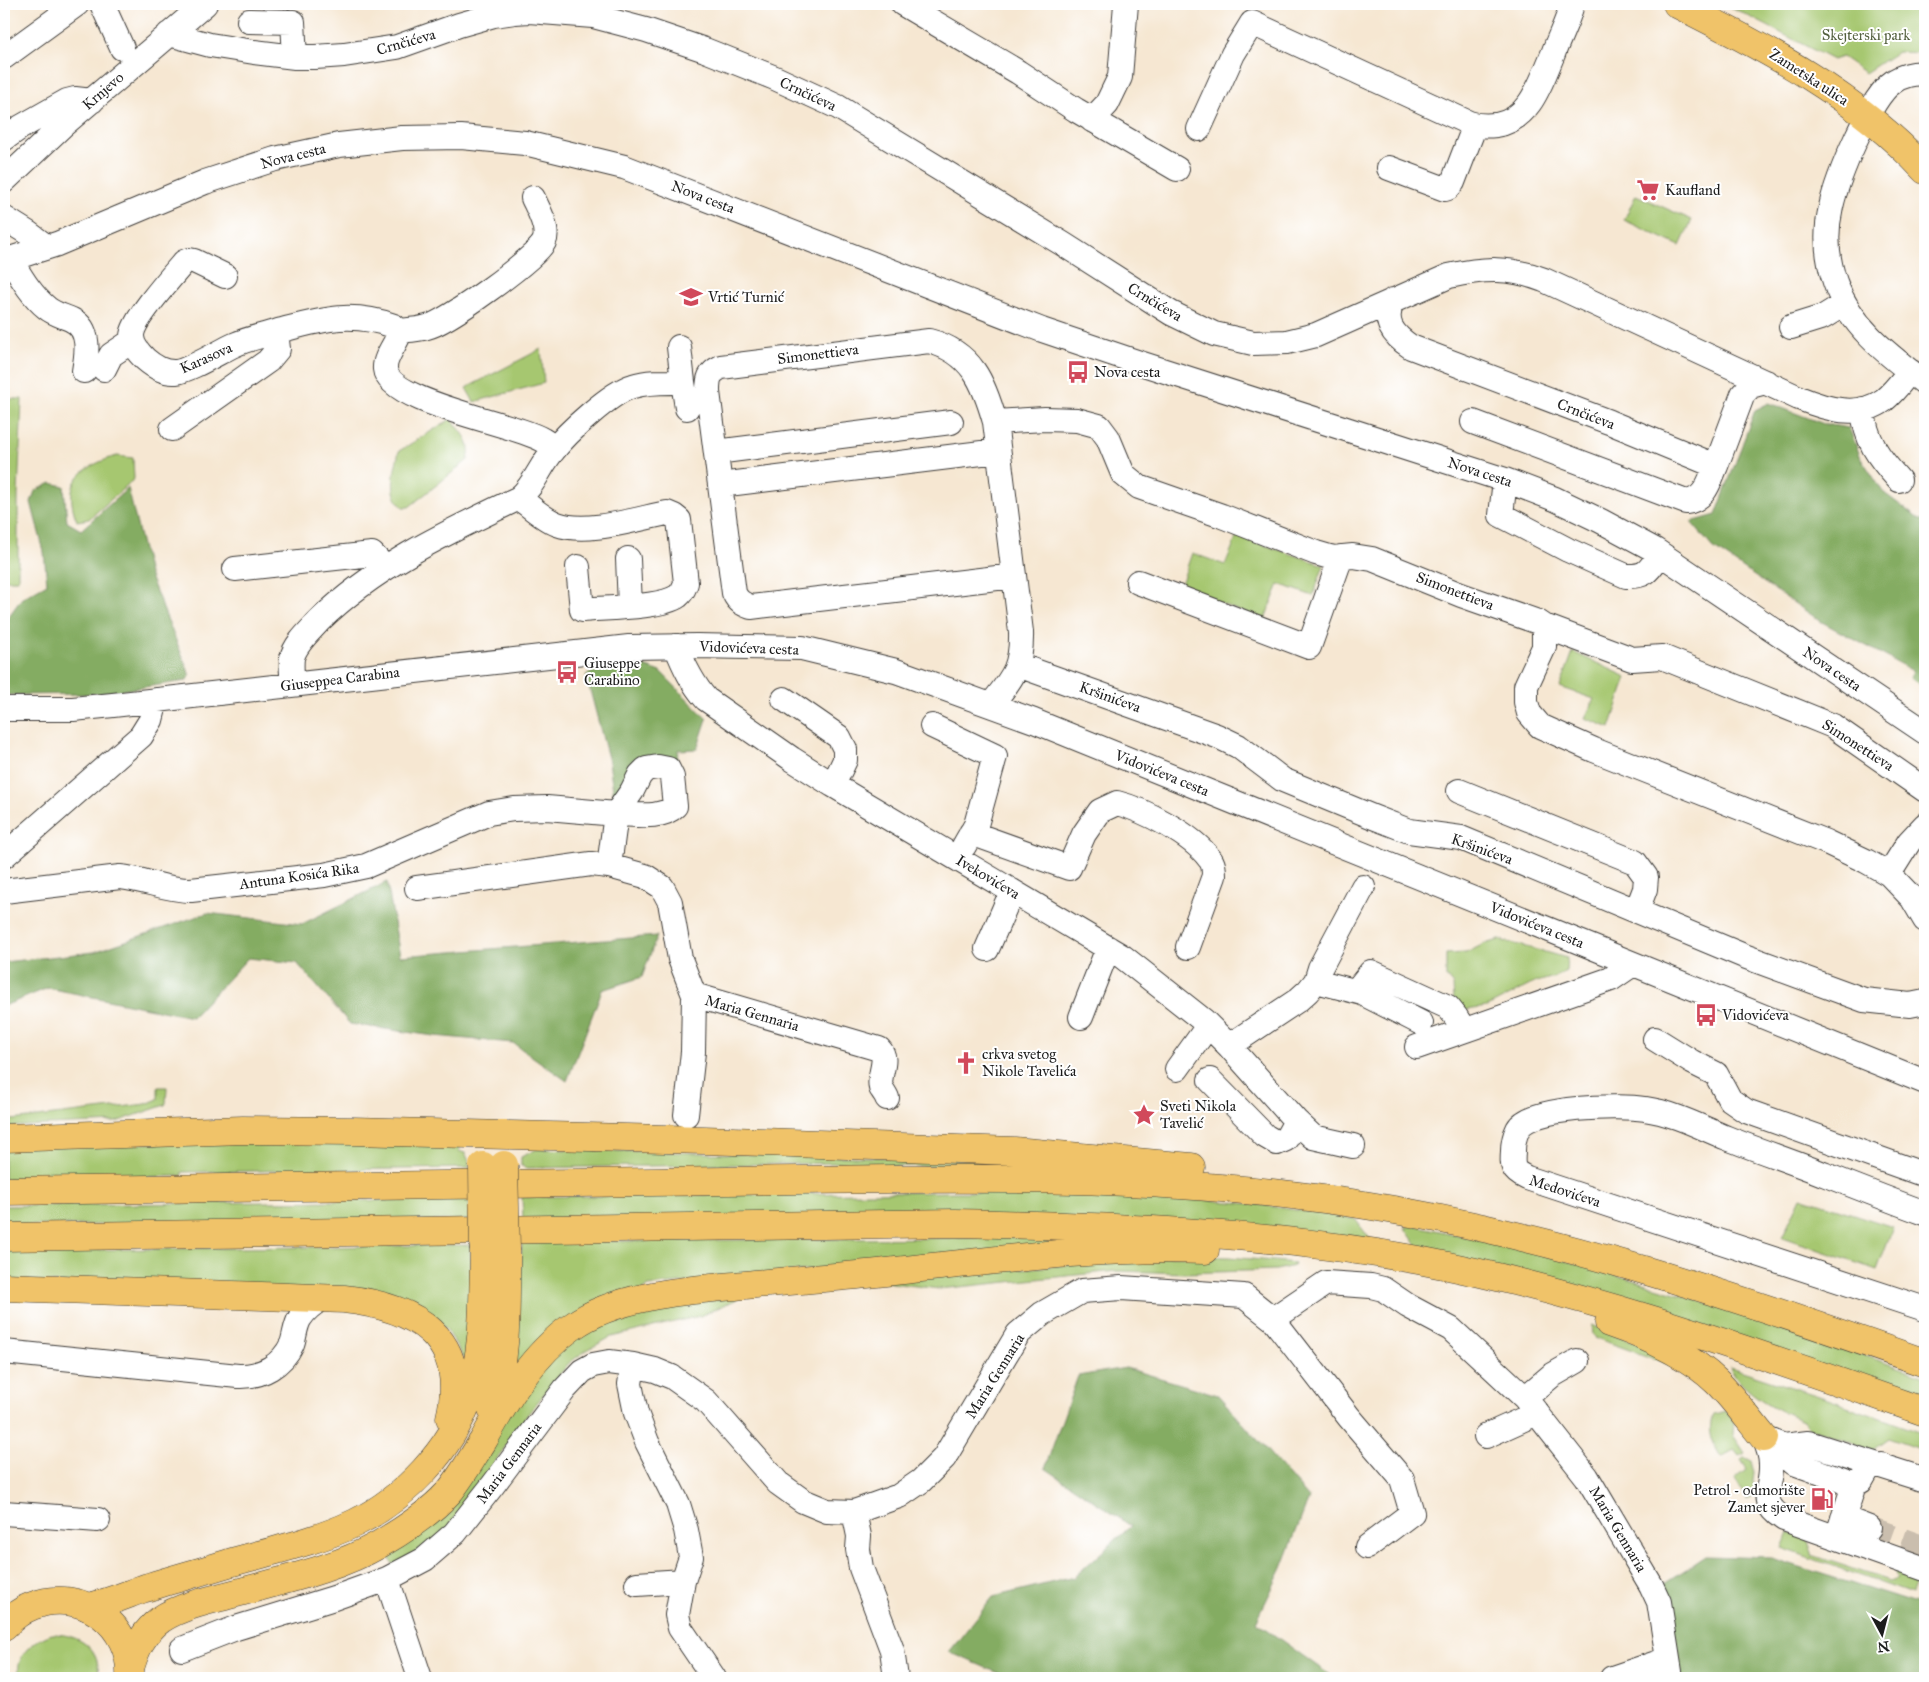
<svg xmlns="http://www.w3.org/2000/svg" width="1929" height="1682" viewBox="0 0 1929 1682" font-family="'IM FELL Great Primer',serif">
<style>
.green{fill:#a6c770;stroke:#617246}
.forest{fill:#84ac62;stroke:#50643f}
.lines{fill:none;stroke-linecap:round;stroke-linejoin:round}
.minor-tunnel{stroke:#cabeae;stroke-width:24;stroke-dasharray:24 12;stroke-linecap:butt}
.minor-casing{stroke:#3d3a37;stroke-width:26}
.major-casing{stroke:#3d3a37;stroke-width:29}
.highway-casing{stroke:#3d3a37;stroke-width:29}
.minor{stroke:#fff;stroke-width:24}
.major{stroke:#f0c369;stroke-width:28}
.highway{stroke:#f0c369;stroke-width:28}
.highway-bridge-casing{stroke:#3d3a37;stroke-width:29;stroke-linecap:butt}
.highway-bridge{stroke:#f0c369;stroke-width:28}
.labels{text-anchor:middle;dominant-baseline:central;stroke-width:4;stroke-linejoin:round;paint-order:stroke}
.park-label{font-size:15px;fill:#53603e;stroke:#fff}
.street-label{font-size:15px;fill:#1c1c1c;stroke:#fff}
.poi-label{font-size:15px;fill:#1c1c1c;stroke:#fff;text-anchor:start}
</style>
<rect width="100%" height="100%" fill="#fff"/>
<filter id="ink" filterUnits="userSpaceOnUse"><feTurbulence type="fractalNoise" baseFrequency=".02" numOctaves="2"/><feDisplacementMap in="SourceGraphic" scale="10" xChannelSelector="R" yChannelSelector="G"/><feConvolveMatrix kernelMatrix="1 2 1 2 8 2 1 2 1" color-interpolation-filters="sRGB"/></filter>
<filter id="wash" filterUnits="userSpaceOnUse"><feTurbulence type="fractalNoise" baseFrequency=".0096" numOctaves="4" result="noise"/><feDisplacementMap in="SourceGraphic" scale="20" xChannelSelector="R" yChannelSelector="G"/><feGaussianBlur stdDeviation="1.12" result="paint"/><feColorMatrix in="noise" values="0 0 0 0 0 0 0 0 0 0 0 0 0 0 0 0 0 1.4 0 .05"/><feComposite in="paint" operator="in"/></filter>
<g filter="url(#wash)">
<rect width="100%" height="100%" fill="#f6e7d2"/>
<path class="green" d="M 1725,4 L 1925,4 L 1925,53 L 1897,52 L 1865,73 L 1842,57 L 1833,60 Z
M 1636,195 L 1692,220 L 1680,246 L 1624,220 Z
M 541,349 L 544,383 L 474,402 L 466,388 Z
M 4,399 L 22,399 L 18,494 L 18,580 L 4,580 Z
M 451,419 C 462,432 473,442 468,460 L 409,507 L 403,507 C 387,494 395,469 399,451 Z
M 117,456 L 133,458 L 134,479 L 89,519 L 77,521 C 61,482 82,466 117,456 Z
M 1237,536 L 1324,565 L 1313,596 L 1279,584 L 1264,621 L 1180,587 L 1192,553 L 1225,565 Z
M 1573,652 L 1627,677 L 1610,728 L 1585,718 L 1594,699 L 1560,687 Z
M 1500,940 L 1567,958 L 1566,971 L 1557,976 L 1534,983 L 1487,1007 L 1460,1011 L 1454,1001 L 1453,985 L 1446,977 L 1446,954 L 1466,953 L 1484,944 Z
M 158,1087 L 167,1087 L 166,1103 L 165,1105 L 116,1122 L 4,1127 L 4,1121 L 146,1104 L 158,1099 Z
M 446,1142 L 460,1148 L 459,1151 L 465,1153 L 469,1161 L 469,1168 L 182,1172 L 182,1176 L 4,1179 L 4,1147 L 47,1144 Z
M 537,1149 L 983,1160 L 979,1166 L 879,1166 L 877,1164 L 841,1163 L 524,1168 L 524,1166 L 521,1166 L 521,1157 Z
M 956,1192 L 1030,1192 L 1184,1198 L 1262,1205 L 1355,1219 L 1370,1239 L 523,1219 L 522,1197 Z
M 1801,1197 L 1893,1227 L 1877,1270 L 1782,1237 Z
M 469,1199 L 469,1220 L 4,1226 L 4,1206 Z
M 1408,1224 C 1476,1239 1546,1254 1613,1274 C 1718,1305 1821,1341 1925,1376 L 1925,1399 L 1418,1247 L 1404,1227 L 1408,1228 Z
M 1068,1237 L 1067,1244 L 649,1286 L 514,1365 L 518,1273 L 521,1272 L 522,1242 Z
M 470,1245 L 471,1272 L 468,1357 L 464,1358 L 447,1330 L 435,1317 L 407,1301 L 4,1280 L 4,1251 Z
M 1172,1256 L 1229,1257 L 1295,1263 L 1294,1266 L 1276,1270 L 1186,1273 L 1116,1271 L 939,1289 L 877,1281 Z
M 744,1296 L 700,1316 L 611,1337 L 587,1350 L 569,1363 L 528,1414 L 463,1508 L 444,1533 L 394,1566 L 384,1549 L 552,1352 L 623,1311 Z
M 1592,1325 L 1648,1348 L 1699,1384 L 1671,1365 L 1596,1338 L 1593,1335 Z
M 1730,1367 L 1822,1397 L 1925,1434 L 1925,1451 L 1888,1438 L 1871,1450 L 1808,1427 L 1805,1422 C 1780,1411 1757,1401 1738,1380 C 1735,1375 1731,1372 1730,1367 Z
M 1726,1411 L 1734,1422 L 1733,1435 L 1745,1453 L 1739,1456 L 1734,1450 L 1721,1457 C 1713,1444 1706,1428 1714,1414 Z
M 1744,1458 L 1751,1460 L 1754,1472 L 1751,1499 L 1749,1498 L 1747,1501 L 1735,1478 L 1747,1469 L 1741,1460 Z
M 1789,1531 L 1804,1536 L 1812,1555 L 1889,1581 L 1897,1578 L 1895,1571 L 1897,1569 L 1918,1577 L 1912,1594 L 1782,1548 Z
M 52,1634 C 78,1634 102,1648 98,1678 L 19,1678 C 15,1655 32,1641 52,1634 Z"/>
<path class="forest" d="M 1769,403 L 1824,424 L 1849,428 L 1861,458 L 1883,492 L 1920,520 L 1925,520 L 1925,687 L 1910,678 L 1913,671 L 1822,622 L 1713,548 L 1691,522 L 1716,515 L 1755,410 Z
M 51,483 L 64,486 L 67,522 L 81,530 L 128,488 L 149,574 L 190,675 L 186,681 L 97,694 L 4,695 L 4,621 L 6,620 L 22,598 L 47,584 L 44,552 L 31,502 L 35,491 Z
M 612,664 L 638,664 L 661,672 L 707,719 L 697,749 L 678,750 L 677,761 L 650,767 L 615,804 L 609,762 L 586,675 Z
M 387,882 L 400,956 L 657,936 L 642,977 L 602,990 L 567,1081 L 513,1043 L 434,1036 L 350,1024 L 297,963 L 248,958 L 192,1017 L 48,988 L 4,1006 L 4,962 L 94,952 L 207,913 L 302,924 Z
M 1126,1368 L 1218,1395 L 1309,1498 L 1282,1568 L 1256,1622 L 1334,1678 L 1010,1678 L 949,1652 L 993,1597 L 1074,1577 L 1131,1526 L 1045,1468 L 1078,1376 Z
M 1706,1556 L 1772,1558 L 1925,1607 L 1925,1678 L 1682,1678 L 1665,1583 Z"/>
</g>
<g filter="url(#ink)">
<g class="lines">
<path class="minor-tunnel" d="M 1869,1528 L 1925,1548"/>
<defs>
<path id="minor" d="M 102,4 L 122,48
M 903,4 L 1018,72 L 1076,110 L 1177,169
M 249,21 L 293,22 L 295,57
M 169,34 L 210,45 L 254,52 L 295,57 L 315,57 L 344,55 L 397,47 L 459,25 L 494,15 L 515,12 L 529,11 L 593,16 L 646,30 L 705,50 L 775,78 L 838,107 L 1063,244 L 1171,313 L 1214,334 L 1253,343 L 1287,342 L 1316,335 L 1449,276 C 1485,268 1509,267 1544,280 L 1799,398 C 1826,409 1858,419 1884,400 C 1894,392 1902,381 1910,371
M 4,57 L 77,4
M 1925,74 C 1915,72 1901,76 1893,82 C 1870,97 1837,179 1831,207 C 1825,232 1827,259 1835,282 C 1850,327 1890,356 1925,383
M 1092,120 L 1107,104 L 1120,77 L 1126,4
M 1199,129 L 1233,54 L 1252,23 L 1469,123 C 1478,126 1487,126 1496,125 C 1530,120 1541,82 1553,54 C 1559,37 1568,21 1572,4
M 4,139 L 21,127 L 67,101 L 75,99 L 92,101
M 1389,168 L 1445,189 L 1448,188 L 1453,182 L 1475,125
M 4,181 L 63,125 L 205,4
M 4,218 L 28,233 L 47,247
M 10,259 C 21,277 31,295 47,308 C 54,314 64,316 72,320 C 91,329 87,354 84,371
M 4,261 L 57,244 L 205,182 L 275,159 L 339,145 L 402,138 L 461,137 L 525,143 L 624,167 L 1042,330 L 1140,363 L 1505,480 L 1555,499 L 1601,521 L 1655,550 L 1925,732
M 225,276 L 194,261 L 189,260 L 184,262 C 172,276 132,321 132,336 C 132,346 139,353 145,359 C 153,366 164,373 176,372 C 188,371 221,351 234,345 C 249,338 266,335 282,330 C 324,319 351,311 394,326 L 398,337 C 394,346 384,359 385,369 C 388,403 515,423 543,440 C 547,442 550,446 553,451
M 1393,300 C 1382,322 1393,335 1411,347 L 1609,422 L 1716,466 L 1743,394 L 1751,386 L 1766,382
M 1791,327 L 1823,317 L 1844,304
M 397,331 C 407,330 417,330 427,327 C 446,323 535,259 544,242 C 550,229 538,209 533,198
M 679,347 L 683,382
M 104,369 L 111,355 L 132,341
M 1863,409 C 1865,440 1879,458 1899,480
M 1473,422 L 1686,502 C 1705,500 1709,482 1716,466
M 172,429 L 268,361 L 278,349 L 276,332
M 998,451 L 720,485 L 734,593 C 738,602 743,604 751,607 L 1014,576
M 716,452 L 951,422
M 1505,480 L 1501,515 L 1568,550 L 1626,576 C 1647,577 1649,570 1660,554
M 720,485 L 708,392 C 708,378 709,373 721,367 L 929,341 C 972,352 984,383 995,422
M 519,498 C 530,506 543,519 557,524 C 586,535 636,519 667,513 L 674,516 L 679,520 L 686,583 C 684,588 683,592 678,596 C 661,608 604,608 582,610 L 578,567
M 628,559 L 630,606
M 235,569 L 372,554 L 386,568
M 1138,582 L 1309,647 L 1341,557
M 1544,626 L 1544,647 L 1526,686 L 1526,702 L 1529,713 L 1540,726 L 1594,750 L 1826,842 L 1866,861 L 1889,874 L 1912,898 L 1925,920
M 676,646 C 684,666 692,683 706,699 L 792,759 L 833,785 L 1123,957 L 1204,1021 L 1229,1046 L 1296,1121 L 1313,1137 L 1353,1146
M 1018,665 L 1217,736 L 1238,746 L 1283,780 L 1373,817 L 1409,831 L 1461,838 L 1744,956 L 1864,1000 L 1910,1005 L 1925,1002
M 293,684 C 292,676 291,666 292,658 C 295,644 310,631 319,621 C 376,565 448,532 519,498 C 534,486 540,466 553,451 C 567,433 611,392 633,386 C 649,381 666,382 683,382 L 687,408
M 784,699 L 839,737 L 845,749 L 845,760 L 833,785
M 991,705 C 1012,678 1022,669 1021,632 L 995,422 L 1045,419 L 1077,420 L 1099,426 L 1108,438 L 1123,474 L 1139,487 L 1222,516 L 1316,553 L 1333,558 L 1353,556 L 1372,559 L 1461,595 L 1538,622 L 1544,626 L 1632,659 L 1662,657 L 1833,726 L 1925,790
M 4,709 L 73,709 L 113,705 L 629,647 L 697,646 L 802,648 L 896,671 L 1034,721 L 1925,1082
M 932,726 L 995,756 L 976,825 L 964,846
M 658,767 L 668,769 L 672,777 L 675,806 C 661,820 633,814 616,814 L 632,791 L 640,775 L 646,769 Z
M 1459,791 L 1635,862 L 1646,877 L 1645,889 L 1637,910
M 971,833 L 1069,868 L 1084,834 L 1100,811 L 1117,803 C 1145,810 1192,835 1209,858 C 1214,863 1214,870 1214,876 L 1188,947
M 4,856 L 141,736 L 151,720 L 156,700
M 1889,874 L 1909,842 L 1925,825
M 417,888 L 591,864 L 609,866
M 4,891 L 120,877 C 144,879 166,890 191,890 L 324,875 L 366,866 L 489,813 L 514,809 L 547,808 L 616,814 L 609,866 L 645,876 L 662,887 L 670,902 L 680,959 L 694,995 L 693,1052 L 686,1115
M 987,949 L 1012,891
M 1316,981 L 1362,993 L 1421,1023
M 1356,991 L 1371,972 L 1448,1007 L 1456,1017 L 1464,1030
M 694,995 L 879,1049 C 890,1060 877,1075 881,1088 C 883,1091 886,1095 887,1098
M 1081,1017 L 1108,948
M 1655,1039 L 1692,1062 L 1716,1074 L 1730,1100 L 1746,1111 L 1925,1175
M 1229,1046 L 1298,1000 L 1308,991 L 1316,981 L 1320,968 L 1363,887
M 1417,1047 L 1611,979 L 1633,964
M 1177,1069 L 1208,1026
M 1210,1080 L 1265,1136 L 1277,1143 L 1286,1139 L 1296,1121
M 1925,1213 C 1892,1201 1859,1188 1826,1175 C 1793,1162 1760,1151 1727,1138 C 1700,1127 1674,1113 1645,1109 C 1621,1105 1530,1106 1518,1129 C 1515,1135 1513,1144 1513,1151 C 1512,1167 1512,1171 1527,1178 L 1925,1309
M 1273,1319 L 1349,1417 L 1402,1479 L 1412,1513 L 1367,1547
M 4,1352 L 238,1376 C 262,1377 282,1365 292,1344 C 295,1336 295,1326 300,1318 C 306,1309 314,1303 323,1298
M 633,1365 L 630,1384 L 636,1413 L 647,1442 L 678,1504 L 686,1530 L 691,1557 L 683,1581 L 677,1615 L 680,1628 L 714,1678
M 1525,1398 L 1551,1376 L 1577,1361
M 1486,1436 L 1537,1413
M 1764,1438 C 1768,1447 1771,1456 1771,1465 C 1772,1490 1756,1501 1784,1519 L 1925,1569
M 1764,1438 L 1784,1446 L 1808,1443 L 1925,1480
M 1768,1441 L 1794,1463 L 1852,1484 L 1861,1481 L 1869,1467 L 1882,1465
M 1849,1483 L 1851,1485 L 1852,1491 L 1839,1531 L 1842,1536 L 1855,1544
M 854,1512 L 859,1536 L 858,1549 L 861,1568 L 892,1650 L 896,1678
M 4,1513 L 98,1520
M 1843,1518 L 1869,1528
M 387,1579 L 420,1678
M 637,1584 L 683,1581
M 182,1649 L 236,1628 L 334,1598 L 387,1579 L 425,1559 L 455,1533 L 493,1485 L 565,1389 L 582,1371 L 593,1365 L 609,1362 L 633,1365 L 655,1370 L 672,1377 L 706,1401 L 778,1483 L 803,1501 L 827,1511 L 854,1512 L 899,1496 L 921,1481 L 944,1458 L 1018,1334 L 1042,1314 L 1082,1291 L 1121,1288 L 1244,1296 L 1273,1319 L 1326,1283 L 1371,1286 L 1383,1289 L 1408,1306 L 1451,1329 L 1525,1398 L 1587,1477 L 1651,1585 L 1659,1602 L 1671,1678
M 1612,1678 L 1668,1659"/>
<path id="major" d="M 1677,4 C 1767,49 1856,95 1925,170
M 4,1626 C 12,1618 21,1610 32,1606 C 82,1586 133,1625 130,1678"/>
<path id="highway" d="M 4,1138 L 243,1130 L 353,1131 L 704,1140 L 1014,1151 L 1191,1167
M 4,1191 C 245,1187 486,1184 727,1181 C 936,1178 1145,1172 1352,1203 C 1549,1233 1737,1297 1925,1363
M 4,1237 L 955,1223 C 1110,1226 1264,1232 1418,1260 C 1592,1293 1759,1354 1925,1412
M 4,1287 L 344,1299 C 416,1307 469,1337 450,1418
M 1609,1323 C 1647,1336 1688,1354 1717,1382 C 1734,1399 1749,1420 1764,1438
M 492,1409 C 508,1356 506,1305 506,1250
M 88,1607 C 108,1603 123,1596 142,1589 C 170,1580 200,1572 229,1563 C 271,1551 315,1542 355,1523 C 405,1498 451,1450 469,1397 C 485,1350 483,1299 484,1250
M 131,1665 C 136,1649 142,1636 155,1624 C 172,1608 207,1601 229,1595 C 279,1581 335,1570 380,1544 C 404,1530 431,1512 449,1492 C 462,1476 472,1458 483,1441 C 507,1398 532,1355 573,1326 C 617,1294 692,1290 745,1285 C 786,1281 827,1278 867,1274 C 978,1263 1094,1245 1205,1250"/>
</defs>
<use href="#minor" class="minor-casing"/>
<use href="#major" class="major-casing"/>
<use href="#highway" class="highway-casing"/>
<use href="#minor" class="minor"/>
<use href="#major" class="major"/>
<use href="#highway" class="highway"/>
<defs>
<path id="highway-bridge" d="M 504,1165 L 506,1250
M 483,1166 L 484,1250"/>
</defs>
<use href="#highway-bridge" class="highway-bridge-casing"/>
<use href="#highway-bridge" class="highway-bridge"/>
</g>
</g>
<defs>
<symbol id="supermarket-bare" viewBox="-9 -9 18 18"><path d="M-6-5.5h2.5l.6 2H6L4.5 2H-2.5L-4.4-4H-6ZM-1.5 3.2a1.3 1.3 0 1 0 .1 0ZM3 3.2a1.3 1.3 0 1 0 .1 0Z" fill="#d1495b" stroke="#fff" stroke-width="2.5" paint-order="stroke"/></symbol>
<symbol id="school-bare" viewBox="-9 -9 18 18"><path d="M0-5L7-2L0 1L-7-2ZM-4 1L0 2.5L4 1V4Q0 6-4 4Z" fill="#d1495b" stroke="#fff" stroke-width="2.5" paint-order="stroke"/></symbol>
<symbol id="bus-bare" viewBox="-9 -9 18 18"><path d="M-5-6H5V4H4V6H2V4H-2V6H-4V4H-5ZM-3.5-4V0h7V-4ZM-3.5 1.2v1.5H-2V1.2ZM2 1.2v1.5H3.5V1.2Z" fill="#d1495b" stroke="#fff" stroke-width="2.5" paint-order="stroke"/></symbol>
<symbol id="church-bare" viewBox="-9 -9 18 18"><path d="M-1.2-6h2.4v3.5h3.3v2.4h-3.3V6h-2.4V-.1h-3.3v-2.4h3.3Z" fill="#d1495b" stroke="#fff" stroke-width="2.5" paint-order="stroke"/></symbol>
<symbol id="sight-bare" viewBox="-9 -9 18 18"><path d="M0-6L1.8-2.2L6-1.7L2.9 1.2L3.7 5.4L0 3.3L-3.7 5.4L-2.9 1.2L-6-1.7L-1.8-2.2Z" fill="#d1495b" stroke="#fff" stroke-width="2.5" paint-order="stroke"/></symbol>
<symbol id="fuel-bare" viewBox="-9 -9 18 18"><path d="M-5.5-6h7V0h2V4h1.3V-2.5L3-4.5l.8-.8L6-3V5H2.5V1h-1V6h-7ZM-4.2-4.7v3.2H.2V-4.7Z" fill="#d1495b" stroke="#fff" stroke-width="2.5" paint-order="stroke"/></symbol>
</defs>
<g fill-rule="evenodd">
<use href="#supermarket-bare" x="1632" y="174" width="32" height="32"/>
<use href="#school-bare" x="675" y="281" width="32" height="32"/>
<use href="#bus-bare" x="1062" y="356" width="32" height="32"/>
<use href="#bus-bare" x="551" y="656" width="32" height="32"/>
<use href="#bus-bare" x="1690" y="999" width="32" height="32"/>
<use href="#church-bare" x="950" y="1047" width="32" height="32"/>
<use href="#sight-bare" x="1128" y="1099" width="32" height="32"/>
<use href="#fuel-bare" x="1806" y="1483" width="32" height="32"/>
</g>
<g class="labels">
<g class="park-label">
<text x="1866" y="35">Skejterski park</text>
</g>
<g class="street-label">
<text transform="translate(406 42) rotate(-16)">Crnčićeva</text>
<text transform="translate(1809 77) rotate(33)">Zametska ulica</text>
<text transform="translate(103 91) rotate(-41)">Krnjevo</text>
<text transform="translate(808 94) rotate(25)">Crnčićeva</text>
<text transform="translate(293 156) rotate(-14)">Nova cesta</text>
<text transform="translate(703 197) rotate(21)">Nova cesta</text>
<text transform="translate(1155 302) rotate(31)">Crnčićeva</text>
<text transform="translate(818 354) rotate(-7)">Simonettieva</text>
<text transform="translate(206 358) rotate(-24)">Karasova</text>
<text transform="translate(1586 414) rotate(21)">Crnčićeva</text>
<text transform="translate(1480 472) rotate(18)">Nova cesta</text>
<text transform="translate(1455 591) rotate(21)">Simonettieva</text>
<text transform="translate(749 648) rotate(2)">Vidovićeva cesta</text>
<text transform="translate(1832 669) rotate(34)">Nova cesta</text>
<text transform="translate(340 679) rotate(-7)">Giuseppea Carabina</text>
<text transform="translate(1110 697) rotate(20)">Kršinićeva</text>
<text transform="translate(1858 745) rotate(33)">Simonettieva</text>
<text transform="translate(1162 773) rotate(22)">Vidovićeva cesta</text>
<text transform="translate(1482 849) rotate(20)">Kršinićeva</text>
<text transform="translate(299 876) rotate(-8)">Antuna Kosića Rika</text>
<text transform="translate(988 877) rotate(31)">Ivekovićeva</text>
<text transform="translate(1537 925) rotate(22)">Vidovićeva cesta</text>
<text transform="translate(752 1013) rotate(16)">Maria Gennaria</text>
<text transform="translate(1565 1191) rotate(18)">Medovićeva</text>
<text transform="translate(995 1376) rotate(-58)">Maria Gennaria</text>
<text transform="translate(509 1463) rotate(-53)">Maria Gennaria</text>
<text transform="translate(1618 1529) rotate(59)">Maria Gennaria</text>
</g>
<g class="poi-label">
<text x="1665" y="190">Kaufland</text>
<text x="708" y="297">Vrtić Turnić</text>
<text x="1094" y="372">Nova cesta</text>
<text x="584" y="663">Giuseppe<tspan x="584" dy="17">Carabino</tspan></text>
<text x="1722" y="1015">Vidovićeva</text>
<text x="982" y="1054">crkva svetog<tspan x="982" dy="17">Nikole Tavelića</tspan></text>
<text x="1160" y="1106">Sveti Nikola<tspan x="1160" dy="17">Tavelić</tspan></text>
<text x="1805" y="1490" text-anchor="end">Petrol - odmorište<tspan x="1805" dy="17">Zamet sjever</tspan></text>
</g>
</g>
<rect width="1929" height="1682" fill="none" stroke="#fff" stroke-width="20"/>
<g transform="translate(1882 1634) rotate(173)" stroke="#ffffff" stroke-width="4" paint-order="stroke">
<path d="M0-4L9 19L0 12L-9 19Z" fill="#1c1c1c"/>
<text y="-8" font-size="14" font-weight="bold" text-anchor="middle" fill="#1c1c1c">N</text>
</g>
</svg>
